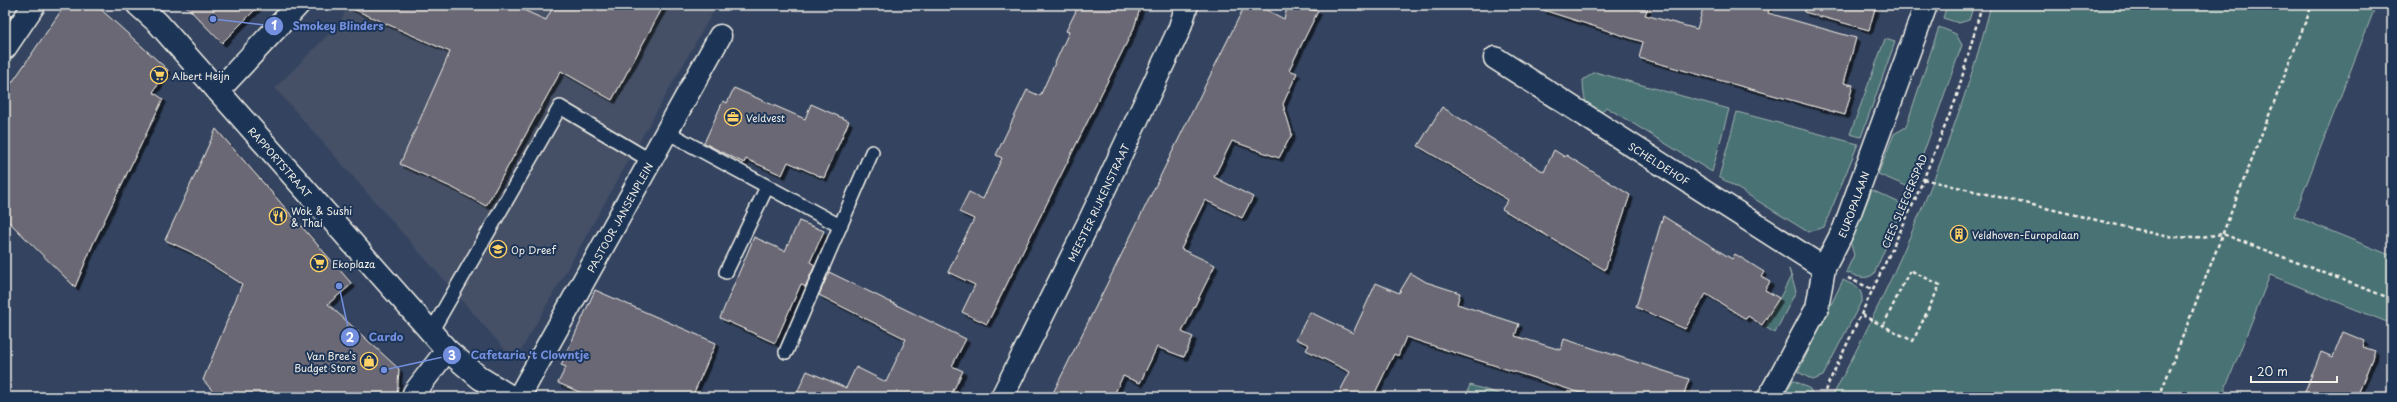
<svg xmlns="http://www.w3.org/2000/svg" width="2397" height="402" viewBox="0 0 2397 402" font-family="'Playpen Sans',sans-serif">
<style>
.built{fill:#444f66}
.green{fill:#4a7275;stroke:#9fb2ae}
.building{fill:#6a6874;stroke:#f4f1e8;filter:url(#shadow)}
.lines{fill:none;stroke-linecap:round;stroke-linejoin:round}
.lane-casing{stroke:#f4f1e8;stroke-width:16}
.street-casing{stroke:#f4f1e8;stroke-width:25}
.secondary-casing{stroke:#f4f1e8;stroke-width:25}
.path{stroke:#f4f1e8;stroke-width:2.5;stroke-dasharray:4 3;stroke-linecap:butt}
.lane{stroke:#1d3557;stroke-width:13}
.street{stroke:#1d3557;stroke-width:22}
.secondary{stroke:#1d3557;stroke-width:22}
.labels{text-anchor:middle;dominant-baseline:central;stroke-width:4;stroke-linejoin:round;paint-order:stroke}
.poi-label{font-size:10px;fill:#f4f1e8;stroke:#1d3557;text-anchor:start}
.street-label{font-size:10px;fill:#f4f1e8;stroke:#1d3557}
.leader{fill:none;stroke:#738fde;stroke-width:1.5}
.callout-dot{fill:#738fde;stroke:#1d3557;stroke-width:1.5}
.mark-label{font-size:12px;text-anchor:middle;font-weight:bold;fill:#fff}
.callout-label{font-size:11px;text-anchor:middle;font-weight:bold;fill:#738fde;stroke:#1d3557;stroke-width:4;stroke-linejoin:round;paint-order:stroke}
</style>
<defs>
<filter id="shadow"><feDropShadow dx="3.5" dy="3.5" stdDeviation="0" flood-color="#0009"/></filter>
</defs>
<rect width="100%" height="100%" fill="#344460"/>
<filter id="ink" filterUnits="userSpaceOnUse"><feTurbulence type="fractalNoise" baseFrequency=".025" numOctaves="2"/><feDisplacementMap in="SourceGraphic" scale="8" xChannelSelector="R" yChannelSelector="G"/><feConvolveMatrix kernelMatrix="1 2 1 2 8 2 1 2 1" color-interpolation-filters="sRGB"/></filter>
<g filter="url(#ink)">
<path class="built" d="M 348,5 L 717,5 L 515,361 L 275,88 L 340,23 Z"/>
<path class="green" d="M 1947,5 L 1974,5 L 1969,20 L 1959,23 L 1943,18 Z
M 1991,5 L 2376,5 L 2294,216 L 2392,256 L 2392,324 L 2270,275 L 2222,397 L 1832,397 C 1896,277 1958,137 1991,5 Z
M 1939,27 L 1956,34 L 1962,45 L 1911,188 L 1878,174 L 1894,134 L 1906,127 Z
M 1885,39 L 1895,42 L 1861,137 L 1850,134 Z
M 1595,72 L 1729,109 L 1712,172 L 1606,107 L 1600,114 C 1583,103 1584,99 1583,80 Z
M 1737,112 L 1858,144 L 1824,227 L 1808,232 L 1719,177 Z
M 1872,190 L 1904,205 L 1874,274 C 1864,281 1857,276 1846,272 L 1854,255 L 1850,241 Z
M 1789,269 L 1796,291 L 1775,333 L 1765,327 L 1791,276 Z
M 1843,280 C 1852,285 1863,287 1862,300 L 1823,376 L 1813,380 L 1798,372 Z
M 1793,380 L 1810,389 L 1813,397 L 1784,397 Z
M 1470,385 L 1509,397 L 1473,397 L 1468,390 Z"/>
<path class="building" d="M 65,5 L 96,5 L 168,70 L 153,92 L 163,99 L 93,244 L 75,287 L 5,218 L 5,93 Z
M 185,5 L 260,5 L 222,43 Z
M 344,5 L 512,5 L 546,20 L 554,5 L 664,5 L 612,100 L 561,71 L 486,206 L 453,188 L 400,164 L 450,52 Z
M 1079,5 L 1141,5 L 1134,28 L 987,324 L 962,312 L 975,285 L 948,272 L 974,219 L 959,212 L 969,192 L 983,199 L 1002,158 L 996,155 L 1027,90 L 1040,96 L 1069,32 L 1066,31 Z
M 1245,5 L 1257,5 L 1284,19 L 1288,5 L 1318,11 L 1289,70 L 1297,73 L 1283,104 L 1292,134 L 1279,158 L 1232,141 L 1214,177 L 1253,197 L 1242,218 L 1205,200 L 1181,249 L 1215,265 L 1182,332 L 1193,337 L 1184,357 L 1157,347 L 1140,383 L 1123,376 L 1113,397 L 1051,397 Z
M 1544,5 L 1649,5 L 1645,15 L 1697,29 L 1704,5 L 1770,5 L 1768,13 L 1856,38 L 1844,83 L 1853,85 L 1845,115 L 1639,58 L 1643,42 L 1543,10 Z
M 1805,5 L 1876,5 L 1869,30 L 1804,12 Z
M 734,88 L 805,119 L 811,104 L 849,121 L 824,178 L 788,162 L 782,175 L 746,159 L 744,163 L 704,143 L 723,101 L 727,103 Z
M 1442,107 L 1544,172 L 1554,150 L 1565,157 L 1566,155 L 1630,195 L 1605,270 L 1502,209 L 1508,200 L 1418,146 Z
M 216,129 L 352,284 L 328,304 L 399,369 L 397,397 L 347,397 L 291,393 L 291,397 L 218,397 L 203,380 L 242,284 L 191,252 L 165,240 Z
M 1663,216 L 1732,259 L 1735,254 L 1764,272 L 1761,277 L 1770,282 L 1765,290 L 1779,298 L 1762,325 L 1748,316 L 1746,319 L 1706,294 L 1685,329 L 1636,307 Z
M 799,221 L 824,231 L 810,262 L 815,265 L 805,287 L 801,284 L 775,343 L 720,318 L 754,237 L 785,251 Z
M 829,272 L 966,339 L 952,366 L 963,371 L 950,397 L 795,397 L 807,371 L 846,388 L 856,367 L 886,382 L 906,339 L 819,295 Z
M 1411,273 L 1426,282 L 1460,293 L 1457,304 L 1519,324 L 1515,336 L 1561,350 L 1564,339 L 1689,379 L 1683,397 L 1593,397 L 1406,337 L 1398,356 L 1394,354 L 1373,397 L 1337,397 L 1350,372 L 1306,350 L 1309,345 L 1296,339 L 1310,312 L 1353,333 L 1376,283 L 1399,293 Z
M 595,290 L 716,343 L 692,397 L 591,397 L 558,383 L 566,367 L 561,365 Z
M 2343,332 L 2365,341 L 2363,347 L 2375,351 L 2357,397 L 2303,397 L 2321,352 L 2333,357 Z"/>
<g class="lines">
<defs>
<path id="lane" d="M 667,132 L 840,226
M 726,272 L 767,187
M 431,332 L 560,107 L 651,161
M 786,352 L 872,152"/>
<g id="street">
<path id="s1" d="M 138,5 L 158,23 L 447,350 L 480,378 L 511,397"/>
<path id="s2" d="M 1495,58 L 1824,268"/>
<path d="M 218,91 L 298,5"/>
<path d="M 414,397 L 414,393 L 447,350"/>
<path id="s3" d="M 519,397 L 720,36"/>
<path id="s4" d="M 1002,397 L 1089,222 L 1179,30 L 1187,5"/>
<path id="s5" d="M 1769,397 L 1817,308 L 1824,268 L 1844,229 L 1926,5"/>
</g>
<path id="secondary" d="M 5,6 L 6,5
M 5,48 L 34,5"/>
</defs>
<use href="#lane" class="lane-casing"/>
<use href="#street" class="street-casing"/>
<use href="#secondary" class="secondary-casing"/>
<path class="path" d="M 1923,179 L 2164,236 L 2193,238 L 2223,234 L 2392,299
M 1848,278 L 1874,290
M 1862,315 L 1913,341 L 1940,285 L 1910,270 L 1883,326
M 1822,397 L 1915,200 L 1956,99 L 1982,5
M 2159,397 L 2312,5"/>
<use href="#lane" class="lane"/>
<use href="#street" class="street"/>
<use href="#secondary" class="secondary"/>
</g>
</g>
<defs>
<symbol id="supermarket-ring" viewBox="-11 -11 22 22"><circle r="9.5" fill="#1d3557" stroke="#ffd166" stroke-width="1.5"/><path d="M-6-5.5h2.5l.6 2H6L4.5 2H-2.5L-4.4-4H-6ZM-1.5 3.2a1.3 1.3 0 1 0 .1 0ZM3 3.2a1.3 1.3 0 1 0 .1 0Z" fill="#ffd166"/></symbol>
<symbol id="office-ring" viewBox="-11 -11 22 22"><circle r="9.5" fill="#1d3557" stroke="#ffd166" stroke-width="1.5"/><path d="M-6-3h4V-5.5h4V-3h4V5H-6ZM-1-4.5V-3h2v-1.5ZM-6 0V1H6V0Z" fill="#ffd166"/></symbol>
<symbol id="restaurant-ring" viewBox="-11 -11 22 22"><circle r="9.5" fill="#1d3557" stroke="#ffd166" stroke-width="1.5"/><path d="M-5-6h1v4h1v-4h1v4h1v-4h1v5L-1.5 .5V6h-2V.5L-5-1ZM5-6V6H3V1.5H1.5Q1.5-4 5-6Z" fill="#ffd166"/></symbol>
<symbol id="building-ring" viewBox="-11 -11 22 22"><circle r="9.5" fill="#1d3557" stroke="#ffd166" stroke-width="1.5"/><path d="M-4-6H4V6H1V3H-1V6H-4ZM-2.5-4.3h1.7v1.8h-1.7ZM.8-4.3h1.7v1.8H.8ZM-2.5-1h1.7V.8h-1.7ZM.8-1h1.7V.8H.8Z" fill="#ffd166"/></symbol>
<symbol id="school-ring" viewBox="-11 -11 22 22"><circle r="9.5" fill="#1d3557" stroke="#ffd166" stroke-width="1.5"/><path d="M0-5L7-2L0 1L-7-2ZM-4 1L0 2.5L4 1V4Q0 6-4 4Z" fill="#ffd166"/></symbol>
<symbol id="shop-ring" viewBox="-11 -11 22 22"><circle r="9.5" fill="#1d3557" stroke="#ffd166" stroke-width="1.5"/><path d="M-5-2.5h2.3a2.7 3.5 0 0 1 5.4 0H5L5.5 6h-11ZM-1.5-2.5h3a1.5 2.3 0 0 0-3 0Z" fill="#ffd166"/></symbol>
</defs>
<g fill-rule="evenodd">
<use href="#supermarket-ring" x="149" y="65" width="20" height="20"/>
<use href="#office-ring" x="723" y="107" width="20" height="20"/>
<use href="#restaurant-ring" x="268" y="206" width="20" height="20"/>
<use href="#building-ring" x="1949" y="224" width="20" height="20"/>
<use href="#school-ring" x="488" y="239" width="20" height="20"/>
<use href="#supermarket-ring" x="309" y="253" width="20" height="20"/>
<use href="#shop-ring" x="359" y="351" width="20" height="20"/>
</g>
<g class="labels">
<g class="poi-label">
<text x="172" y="75">Albert Heijn</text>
<text x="746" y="117">Veldvest</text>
<text x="291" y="210">Wok &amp; Sushi<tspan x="291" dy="12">&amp; Thai</tspan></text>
<text x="1972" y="234">Veldhoven-Europalaan</text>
<text x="511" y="249">Op Dreef</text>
<text x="332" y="263">Ekoplaza</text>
<text x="356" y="355" text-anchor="end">Van Bree's<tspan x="356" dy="12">Budget Store</tspan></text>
</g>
<g class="street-label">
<text stroke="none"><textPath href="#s1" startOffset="212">RAPPORTSTRAAT</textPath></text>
<text stroke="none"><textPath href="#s2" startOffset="195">SCHELDEHOF</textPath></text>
<text transform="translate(1904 201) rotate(-67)">CEES SLEEGERSPAD</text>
<text stroke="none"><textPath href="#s4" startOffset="217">MEESTER RIJKENSTRAAT</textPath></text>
<text stroke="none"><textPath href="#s5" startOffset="212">EUROPALAAN</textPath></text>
<text stroke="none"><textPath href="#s3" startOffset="206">PASTOOR JANSENPLEIN</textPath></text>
</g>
</g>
<path class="leader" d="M213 19L274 26M339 286L350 337M384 370L452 355"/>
<g class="callout-dot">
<circle cx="213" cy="19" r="4"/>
<circle cx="339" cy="286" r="4"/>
<circle cx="384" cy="370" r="4"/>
<circle cx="274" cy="26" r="10"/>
<circle cx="350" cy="337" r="10"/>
<circle cx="452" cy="355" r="10"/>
</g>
<g class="mark-label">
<text x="274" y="30">1</text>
<text x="350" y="342">2</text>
<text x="452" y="360">3</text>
</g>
<g class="callout-label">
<text x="338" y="30">Smokey Blinders</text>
<text x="386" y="341">Cardo</text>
<text x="530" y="359">Cafetaria 't Clowntje</text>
</g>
<rect width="2397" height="402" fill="none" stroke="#1d3557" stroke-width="20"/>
<rect x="10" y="10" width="2377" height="382" fill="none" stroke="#f4f1e8" stroke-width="1.5" filter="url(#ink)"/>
<path d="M2251 376v6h86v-6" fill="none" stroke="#f4f1e8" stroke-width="2"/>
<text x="2257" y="376" font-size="12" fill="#f4f1e8" stroke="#1d3557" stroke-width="3" paint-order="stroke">20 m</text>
</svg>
